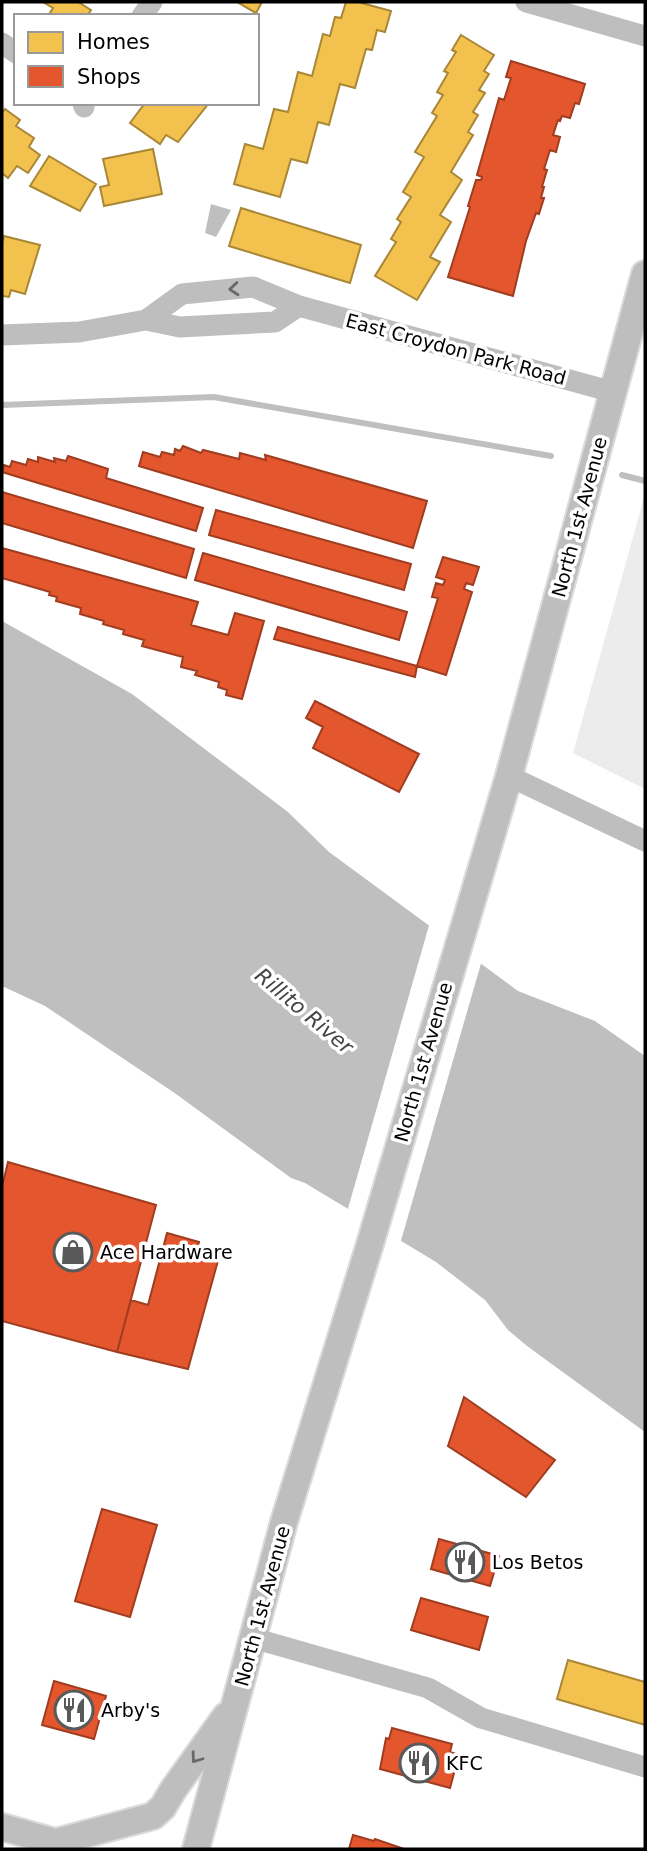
<svg xmlns="http://www.w3.org/2000/svg" width="647" height="1851" viewBox="0 0 647 1851" font-family="'DejaVu Sans',sans-serif">
<style>
.green{fill:#ececec}
.water{fill:#bfbfbf}
.pier{fill:#fff}
.homes{fill:#f2c14e;stroke:#a98737;stroke-width:2}
.shops{fill:#e4572e;stroke:#a03d20;stroke-width:2}
.lines{fill:none;stroke-linecap:round;stroke-linejoin:round}
.stream{stroke:#bfbfbf;stroke-width:6}
.major-casing{stroke:#dbdbdb;stroke-width:30}
.minor{stroke:#bebebe;stroke-width:21}
.major{stroke:#bebebe;stroke-width:26}
.oneway{stroke:#686868}
.labels{text-anchor:middle;dominant-baseline:central;stroke-width:7;stroke-linejoin:round;paint-order:stroke}
.street-label{font-size:19px;fill:#000;stroke:#fff}
.poi-label{font-size:19px;fill:#000;stroke:#fff;text-anchor:start}
.water-label{font-size:21px;font-style:italic;fill:#444;stroke:#fff}
</style>
<rect width="100%" height="100%" fill="#fff"/>
<path class="green" d="M 645,494 L 645,789 L 573,753 Z"/>
<path class="water" d="M 211,204 L 231,210 L 216,237 L 205,233 Z
M 2,621 L 132,694 L 288,812 L 329,852 L 518,991 L 595,1021 L 645,1056 L 645,1432 L 527,1346 L 508,1330 L 485,1300 L 436,1262 L 305,1183 L 291,1178 L 176,1094 L 45,1006 L 2,986 Z"/>
<path class="pier" d="M 430,922 L 482,960 L 400,1244 L 347,1212 Z"/>
<path class="homes" d="M 43,2 L 78,2 L 91,10 L 87,16 L 48,16 L 53,8 Z
M 237,2 L 262,2 L 256,13 Z
M 346,2 L 358,2 L 391,11 L 385,32 L 377,30 L 372,50 L 366,49 L 355,88 L 340,84 L 329,125 L 318,122 L 307,163 L 291,159 L 280,197 L 234,184 L 245,144 L 263,149 L 274,109 L 288,112 L 298,72 L 312,76 L 323,34 L 330,36 L 335,17 L 341,18 Z
M 461,35 L 494,55 L 484,71 L 489,74 L 479,90 L 485,93 L 473,112 L 478,115 L 468,132 L 473,135 L 451,172 L 462,180 L 440,215 L 451,222 L 430,257 L 440,262 L 417,300 L 375,276 L 396,242 L 391,239 L 401,222 L 397,219 L 411,197 L 403,192 L 424,157 L 415,152 L 437,116 L 432,113 L 443,95 L 437,92 L 448,73 L 444,71 L 456,52 L 452,50 Z
M 145,103 L 209,103 L 178,142 L 166,135 L 160,144 L 130,123 Z
M 5,109 L 20,120 L 16,126 L 34,138 L 29,147 L 40,155 L 28,173 L 17,166 L 8,178 L 2,173 L 2,113 Z
M 153,149 L 162,194 L 104,206 L 100,187 L 109,185 L 103,159 Z
M 49,156 L 96,184 L 80,211 L 30,186 Z
M 241,208 L 361,245 L 350,283 L 229,246 Z
M 4,236 L 40,245 L 25,294 L 11,290 L 9,297 L 2,296 L 2,243 Z
M 568,1660 L 645,1682 L 645,1725 L 557,1699 Z"/>
<path class="shops" d="M 511,61 L 585,84 L 579,104 L 575,103 L 570,118 L 562,116 L 560,121 L 558,120 L 553,135 L 560,137 L 556,152 L 550,150 L 544,169 L 547,170 L 542,187 L 544,187 L 541,198 L 544,198 L 539,214 L 536,213 L 526,241 L 513,296 L 448,277 L 470,207 L 468,206 L 476,180 L 481,180 L 482,177 L 477,175 L 499,98 L 504,100 L 511,78 L 506,77 Z
M 183,446 L 201,453 L 203,450 L 239,459 L 240,453 L 266,460 L 265,455 L 427,501 L 413,548 L 139,466 L 143,452 L 160,457 L 162,452 L 174,455 L 175,449 L 180,451 Z
M 68,456 L 108,469 L 106,478 L 203,508 L 196,531 L 2,472 L 4,465 L 10,467 L 12,461 L 26,465 L 28,459 L 38,462 L 38,457 L 55,462 L 54,458 L 66,461 Z
M 2,492 L 194,549 L 186,578 L 2,523 Z
M 216,510 L 411,564 L 404,590 L 209,535 Z
M 2,548 L 198,602 L 191,625 L 228,635 L 235,613 L 264,621 L 242,699 L 226,695 L 227,690 L 218,687 L 219,682 L 195,675 L 197,671 L 181,667 L 183,657 L 142,646 L 144,640 L 123,634 L 124,630 L 103,624 L 104,621 L 80,614 L 81,608 L 56,601 L 57,597 L 49,595 L 50,592 L 2,578 Z
M 203,553 L 407,612 L 399,640 L 195,580 Z
M 443,557 L 479,567 L 473,585 L 466,583 L 464,589 L 472,592 L 446,675 L 417,666 L 438,598 L 432,597 L 436,583 L 443,585 L 445,580 L 436,577 Z
M 278,627 L 417,666 L 415,677 L 274,639 Z
M 315,701 L 419,754 L 399,792 L 313,748 L 323,727 L 306,718 Z
M 8,1162 L 156,1205 L 117,1352 L 2,1321 L 2,1187 Z
M 167,1233 L 199,1242 L 197,1250 L 219,1257 L 188,1369 L 117,1352 L 131,1300 L 148,1305 Z
M 464,1397 L 555,1460 L 526,1497 L 448,1446 Z
M 102,1509 L 157,1525 L 130,1617 L 75,1601 Z
M 439,1539 L 499,1556 L 490,1586 L 431,1569 Z
M 421,1598 L 488,1617 L 479,1650 L 411,1630 Z
M 54,1681 L 106,1696 L 94,1739 L 42,1725 Z
M 392,1728 L 452,1744 L 450,1752 L 459,1755 L 450,1788 L 380,1769 L 386,1738 L 389,1739 Z
M 353,1835 L 374,1841 L 375,1839 L 404,1849 L 349,1849 Z"/>
<g class="lines">
<path class="stream" d="M 2,405 L 214,397 L 551,456
M 622,475 L 645,481"/>
<defs>
<path id="major" d="M 2,1827 L 72,1847
M 56,1842 L 153,1816 L 163,1807 L 173,1790 L 226,1716
M 196,1849 L 284,1522 L 370,1244 L 509,776 L 645,274"/>
</defs>
<use href="#major" class="major-casing"/>
<path class="minor" d="M 526,2 L 645,36
M 142,16 L 152,2
M 2,43 L 16,53
M 83,103 L 84,107
M 146,320 L 182,294 L 253,287 L 299,306 L 613,392
M 2,335 L 79,332 L 146,320 L 180,327 L 275,322 L 299,306
M 509,776 L 645,841
M 253,1638 L 428,1688 L 481,1718 L 645,1767"/>
<use href="#major" class="major"/>
</g>
<defs><path id="oneway-chevron" d="M-2-3.5L2.5 0L-2 3.5" fill="none" stroke-width="1.6" stroke-linecap="round" stroke-linejoin="round" transform="scale(1.75)"/></defs>
<g class="oneway">
<use href="#oneway-chevron" transform="translate(234 289) rotate(175)"/>
<use href="#oneway-chevron" transform="translate(196 1758) rotate(126)"/>
</g>
<defs>
<symbol id="shop-ring" viewBox="-11 -11 22 22"><circle r="9.5" fill="#fff" stroke="#595959" stroke-width="1.5"/><path d="M-5-2.5h2.3a2.7 3.5 0 0 1 5.4 0H5L5.5 6h-11ZM-1.5-2.5h3a1.5 2.3 0 0 0-3 0Z" fill="#595959"/></symbol>
<symbol id="restaurant-ring" viewBox="-11 -11 22 22"><circle r="9.5" fill="#fff" stroke="#595959" stroke-width="1.5"/><path d="M-5-6h1v4h1v-4h1v4h1v-4h1v5L-1.5 .5V6h-2V.5L-5-1ZM5-6V6H3V1.5H1.5Q1.5-4 5-6Z" fill="#595959"/></symbol>
</defs>
<g fill-rule="evenodd">
<use href="#shop-ring" x="51" y="1230" width="44" height="44"/>
<use href="#restaurant-ring" x="443" y="1540" width="44" height="44"/>
<use href="#restaurant-ring" x="52" y="1688" width="44" height="44"/>
<use href="#restaurant-ring" x="397" y="1741" width="44" height="44"/>
</g>
<g class="labels">
<g class="street-label">
<text transform="translate(456 349) rotate(15)">East Croydon Park Road</text>
<text transform="translate(579 517) rotate(-75)">North 1st Avenue</text>
<text transform="translate(423 1062) rotate(-74)">North 1st Avenue</text>
<text transform="translate(262 1606) rotate(-75)">North 1st Avenue</text>
</g>
<g class="poi-label">
<text x="100" y="1252">Ace Hardware</text>
<text x="492" y="1562">Los Betos</text>
<text x="101" y="1710">Arby's</text>
<text x="446" y="1763">KFC</text>
</g>
<g class="water-label">
<text transform="translate(304 1011) rotate(40)">Rillito River</text>
</g>
</g>
<rect width="647" height="1851" fill="none" stroke="#000000" stroke-width="7"/>
<rect x="14" y="14" width="245" height="91" fill="#ffffff" stroke="#999999" stroke-width="2"/>
<rect x="28" y="32" width="35" height="21" fill="#f2c14e" stroke="#999999" stroke-width="2"/>
<text x="77" y="49" font-size="21" fill="#000000">Homes</text>
<rect x="28" y="66" width="35" height="21" fill="#e4572e" stroke="#999999" stroke-width="2"/>
<text x="77" y="84" font-size="21" fill="#000000">Shops</text>
</svg>
